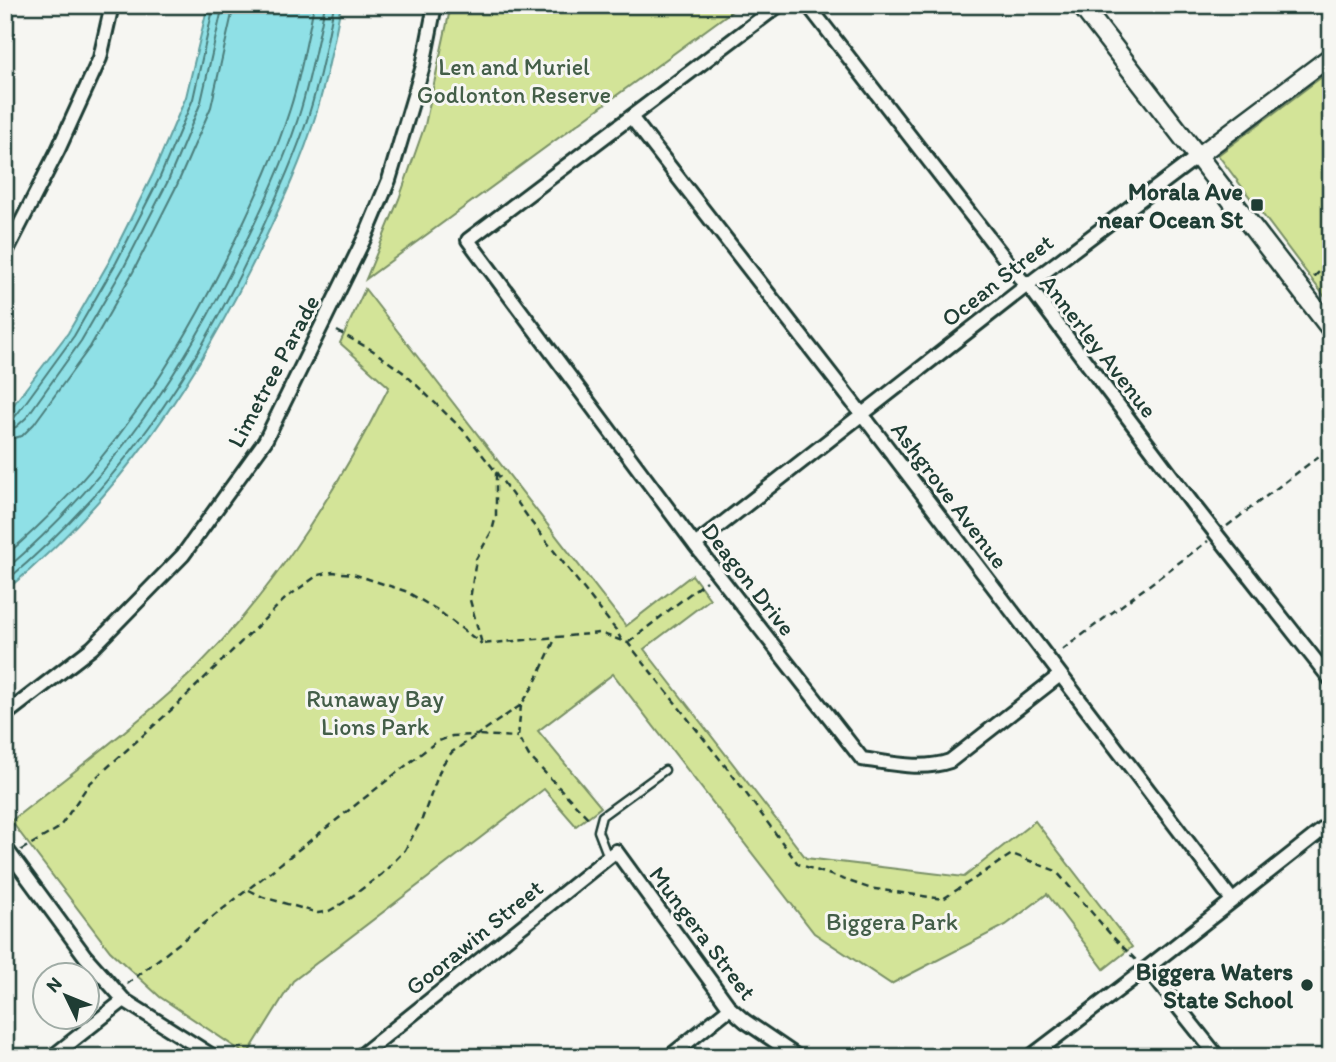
<svg xmlns="http://www.w3.org/2000/svg" width="1336" height="1062" viewBox="0 0 1336 1062" font-family="Itim,sans-serif">
<style>
.green{fill:#d3e498;stroke:#799066;stroke-width:2}
.water{fill:#8fe0e6;stroke:#629f9f;stroke-width:2}
.lines{fill:none;stroke-linecap:round;stroke-linejoin:round}
.shore{stroke:#4c7e7b;stroke-width:2}
.service-casing{stroke:#1f3d34;stroke-width:11}
.minor-casing{stroke:#1f3d34;stroke-width:18}
.tertiary-casing{stroke:#1f3d34;stroke-width:21}
.secondary-casing{stroke:#1f3d34;stroke-width:23}
.path{stroke:#1f3d34;stroke-width:2.5;stroke-dasharray:7 5;stroke-linecap:butt}
.service{stroke:#f6f6f2;stroke-width:6}
.minor{stroke:#f6f6f2;stroke-width:12}
.tertiary{stroke:#f6f6f2;stroke-width:16}
.secondary{stroke:#f6f6f2;stroke-width:18}
.poi-dot{fill:#1f3d34;stroke:#f6f6f2;stroke-width:2.5}
.labels{text-anchor:middle;dominant-baseline:central;stroke-width:6;stroke-linejoin:round;paint-order:stroke}
.park-label{font-size:24px;fill:#435e48;stroke:#f6f6f2}
.poi-label{font-size:24px;font-weight:bold;fill:#1f3d34;stroke:#f6f6f2;text-anchor:end}
.street-label{font-size:24px;fill:#1f3d34;stroke:#f6f6f2}
</style>
<rect width="100%" height="100%" fill="#f6f6f2"/>
<filter id="ink" filterUnits="userSpaceOnUse"><feTurbulence type="fractalNoise" baseFrequency=".0143" numOctaves="2"/><feDisplacementMap in="SourceGraphic" scale="14" xChannelSelector="R" yChannelSelector="G"/><feConvolveMatrix kernelMatrix="1 2 1 2 8 2 1 2 1" color-interpolation-filters="sRGB"/></filter>
<g filter="url(#ink)">
<path class="green" d="M 451,5 L 740,5 L 366,279 L 399,199 L 425,125 Z
M 1331,70 L 1331,305 L 1218,155 Z
M 365,289 L 626,626 L 692,575 L 710,599 L 644,649 L 806,858 L 964,877 L 1035,821 L 1132,947 L 1104,969 L 1047,894 L 1006,925 L 891,984 L 814,933 L 613,674 L 538,731 L 601,807 L 576,826 L 544,789 L 293,981 L 247,1055 L 160,997 L 110,951 L 11,821 C 65,778 121,737 172,691 C 265,606 333,498 389,387 L 340,343 Z"/>
<path class="water" d="M 208,5 L 341,5 C 334,42 327,78 316,114 C 303,159 282,203 262,245 C 199,377 120,498 5,591 L 5,416 L 68,333 L 110,260 L 153,174 L 186,97 Z"/>
<g class="lines">
<path class="shore" d="M 5,421 L 12,420 L 18,413 L 74,336 L 116,263 L 160,177 L 193,99 L 214,5
M 5,430 L 16,427 L 26,418 L 81,341 L 124,267 L 168,181 L 201,102 L 223,5
M 5,440 L 22,436 L 34,424 L 90,347 L 133,272 L 177,185 L 211,107 L 234,5
M 5,556 C 108,469 180,357 237,236 C 257,194 276,153 290,109 C 301,75 307,40 314,5
M 5,570 C 114,477 187,366 248,237 C 268,196 288,153 301,109 C 311,75 318,40 325,5
M 5,582 C 120,485 192,377 256,242 C 275,200 295,158 309,114 C 320,79 327,42 334,5"/>
<defs>
<path id="service" d="M 608,857 L 598,831 L 602,816 L 665,770"/>
<path id="minor" d="M 779,5 L 468,240 L 695,545 L 862,759 C 891,763 921,771 950,761 L 1060,675
M 808,5 L 1020,278 L 1034,293 L 1195,507 L 1331,680
M 631,117 L 868,422 L 1232,900
M 5,254 L 58,150 L 100,58 L 112,5
M 695,545 L 1026,286 L 1198,156
M 5,715 L 92,648 L 183,555 L 265,441 L 366,235 L 389,180 L 423,66 L 435,5
M 5,847 L 85,956 L 124,1000 L 214,1057
M 1147,968 L 1218,1057
M 52,1057 L 124,1000
M 359,1057 L 616,851 L 730,1008 L 745,1021 L 798,1057
M 669,1057 L 730,1008
M 1030,1057 L 1147,968 L 1331,823"/>
<path id="tertiary" d="M 1198,156 L 1331,56"/>
<path id="secondary" d="M 1081,5 L 1331,329"/>
</defs>
<use href="#service" class="service-casing"/>
<use href="#minor" class="minor-casing"/>
<use href="#tertiary" class="tertiary-casing"/>
<use href="#secondary" class="secondary-casing"/>
<path class="path" d="M 1314,277 L 1331,260
M 337,331 L 372,350 L 404,373 L 463,430 L 496,472 L 496,516 L 492,531 L 476,559 L 470,600 L 482,644 L 600,633 L 628,643 L 734,777 L 798,864 L 869,888 L 943,899 L 1012,854 L 1056,871 L 1112,936 L 1136,960
M 496,472 L 532,523 L 616,630 L 622,641
M 1227,526 L 1331,447
M 629,642 L 706,581
M 1062,650 L 1208,541
M 521,705 L 518,737 L 529,756 L 591,821
M 21,850 L 59,828 L 89,784 L 179,703 L 286,598 L 318,575 L 333,572 L 353,574 L 405,591 L 436,609 L 482,644
M 249,890 L 263,897 L 318,913 L 329,911 L 343,903 L 382,874 L 405,850 L 422,819 L 442,765 L 452,752 L 477,735 L 518,737
M 127,984 L 436,742 L 452,736 L 477,735 L 521,705 L 534,685 L 556,637"/>
<use href="#service" class="service"/>
<use href="#minor" class="minor"/>
<use href="#tertiary" class="tertiary"/>
<use href="#secondary" class="secondary"/>
</g>
</g>
<g class="poi-dot">
<rect x="1250" y="198" width="14" height="14" rx="3.5"/>
<circle cx="1307" cy="985" r="7"/>
</g>
<g class="labels">
<g class="park-label">
<text x="514" y="66">Len and Muriel<tspan x="514" dy="28">Godlonton Reserve</tspan></text>
<text x="375" y="698">Runaway Bay<tspan x="375" dy="28">Lions Park</tspan></text>
<text x="892" y="921">Biggera Park</text>
</g>
<g class="poi-label">
<text x="1243" y="191">Morala Ave<tspan x="1243" dy="28">near Ocean St</tspan></text>
<text x="1293" y="971">Biggera Waters<tspan x="1293" dy="28">State School</tspan></text>
</g>
<g class="street-label">
<text transform="translate(997 280) rotate(-38)">Ocean Street</text>
<text transform="translate(1099 346) rotate(52)">Annerley Avenue</text>
<text transform="translate(273 371) rotate(-62)">Limetree Parade</text>
<text transform="translate(950 495) rotate(53)">Ashgrove Avenue</text>
<text transform="translate(749 579) rotate(52)">Deagon Drive</text>
<text transform="translate(703 933) rotate(53)">Mungera Street</text>
<text transform="translate(474 937) rotate(-39)">Goorawin Street</text>
</g>
</g>
<rect width="1336" height="1062" fill="none" stroke="#f6f6f2" stroke-width="28"/>
<rect x="14" y="14" width="1308" height="1034" fill="none" stroke="#1f3d34" stroke-width="2.5" filter="url(#ink)"/>
<g transform="translate(66 996) rotate(313)"><circle r="33" fill="#f6f6f2" stroke="#a0aca6" stroke-width="2"/>
<path d="M0-5L12 26L0 18L-12 26Z" fill="#1f3d34"/>
<text y="-10" font-size="19" font-weight="bold" text-anchor="middle" fill="#1f3d34">N</text>
</g>
</svg>
